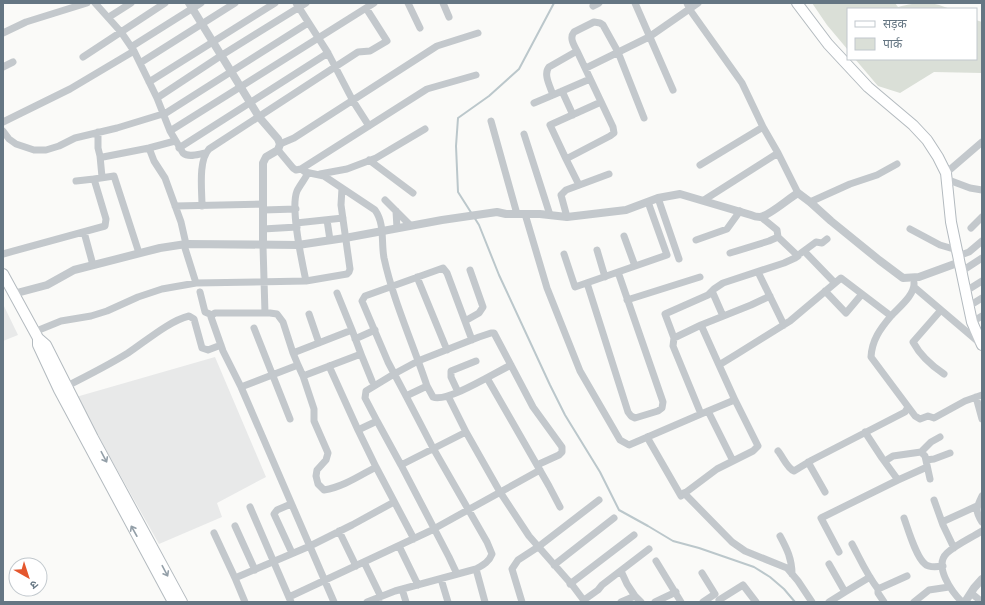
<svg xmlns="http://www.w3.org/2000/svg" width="985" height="605" viewBox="0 0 985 605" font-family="Raleway,'Noto Sans Devanagari',sans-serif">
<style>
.built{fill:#e8e9e9}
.green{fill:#dadfd7}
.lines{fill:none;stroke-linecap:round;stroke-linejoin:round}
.stream{stroke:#bbc7cb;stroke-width:2}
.secondary-casing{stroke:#b3babf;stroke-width:12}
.minor{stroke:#c3c8cc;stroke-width:7}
.tertiary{stroke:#c3c8cc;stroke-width:8}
.secondary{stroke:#fff;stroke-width:10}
.oneway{stroke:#939fa8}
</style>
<rect width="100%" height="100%" fill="#fafaf8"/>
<path class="built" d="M 3,304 L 18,335 L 3,341 Z
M 215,357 L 266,477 L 217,503 L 222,517 L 159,544 L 76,397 Z"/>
<path class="green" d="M 812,3 L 895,3 L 898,7 C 919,2 929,0 950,9 L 848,9 L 848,50 L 827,25 Z
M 976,20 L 982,22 L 982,73 L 934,72 L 900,93 L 878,86 L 855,59 L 976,59 Z"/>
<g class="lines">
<path class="stream" d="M 472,214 L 458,192 L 456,146 L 458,118 L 489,96 L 519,69 L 554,3
M 474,217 L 479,225 L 499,275 L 550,385 L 565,415 L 600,472 L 619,510 L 648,526 L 673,541 L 699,548 L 754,567 L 770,577 L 784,589 L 795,602"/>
<defs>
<path id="secondary" d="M 797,3 L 828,44 L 868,87 L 913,125 L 927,140 L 938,157 L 946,173 L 951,222 L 972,322 L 982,345
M 3,274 L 38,338 L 46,345 L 93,438 L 182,602
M 38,338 L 38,345 L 59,390 L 173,602"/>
</defs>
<use href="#secondary" class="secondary-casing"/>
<path class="minor" d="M 95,3 L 121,32 L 134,51 L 157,98 L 222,55 L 306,3
M 296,3 L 328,53 L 353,101 L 369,126
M 408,3 L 420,28
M 443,3 L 449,17
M 635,3 L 673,90
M 687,3 L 690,10 L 742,83 L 763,127
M 593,6 L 599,3
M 109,17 L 131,3
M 3,33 L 26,22 L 87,3
M 131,47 L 201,3
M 577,51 C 574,45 569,38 574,32 L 594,22 L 600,23 L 603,25 L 618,52 L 644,118
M 83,57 L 165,3
M 140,63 L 235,3
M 3,67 L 13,62
M 586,68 L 649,37 L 698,3
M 590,79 L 553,95 C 550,86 543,74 549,67 L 577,51 L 613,127 L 614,133 L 610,136 L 566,159 L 550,125 L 601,102
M 149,82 L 275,3
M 562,91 L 573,115
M 157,98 L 170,131 L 183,153 C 189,158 198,154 205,153
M 534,103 L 553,95
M 491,121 L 517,214
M 3,122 L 70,89 L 134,51
M 3,131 L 9,139 L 16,144 L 34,150 L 46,150 L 59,146 L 75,138 L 117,128 L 166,113 L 308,23
M 170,131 L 374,3
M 98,132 L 98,148 L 100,156 L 103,157 L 149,148 L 175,141
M 524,134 L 550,215
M 280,144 L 294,138 L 437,46 L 478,33
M 149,148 L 154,161 L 165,178 L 181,222 L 186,244
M 179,148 L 328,53
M 278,150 L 293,168 L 296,170 L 301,169 L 427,89 L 476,75
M 778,153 L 798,193
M 100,156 L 102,177
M 566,159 L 579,185
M 369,160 L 413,193
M 700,165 L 763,127 L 778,153 L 704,200
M 301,169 L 305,172 L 324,176 L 375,210 C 385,224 381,242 384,258 C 393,300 413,344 427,386 L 433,397 C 447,403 496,372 511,365
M 946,173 L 982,142
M 320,174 L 347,169 L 376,158 L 425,129
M 94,179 L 114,176 L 139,253
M 946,179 L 970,188 L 982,190
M 658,198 L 679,259
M 385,200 L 410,225
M 810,202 L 850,184 L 877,175 L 897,164
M 175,206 L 263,204
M 202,206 C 202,190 198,161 209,149 L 358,52 L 370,51 L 387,41 L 366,8
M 263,210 L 296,209
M 396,211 L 397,228
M 525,214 L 547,288 L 580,371 L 620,440 L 629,445 L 701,414 L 673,346 L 674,338 L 665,314 L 708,295 L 714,289 L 723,283 L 784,263 L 795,258 L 798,256 L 778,237 L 777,230 L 761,217
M 567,217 L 561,195 L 566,190 L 609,174
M 327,220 L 330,240
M 296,223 L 343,218
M 971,228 L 982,217
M 263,229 L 297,227
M 910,229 L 940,245 L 957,250
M 84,232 L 93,265
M 624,236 L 635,266
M 696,240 L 727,229 L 740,211
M 184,245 L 196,283
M 263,246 L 265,313
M 597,250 L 605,277
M 804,251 L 833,281 L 836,282
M 730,253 L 769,241 L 778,237
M 801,253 L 816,242 L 822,243 L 827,239
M 3,254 L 105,226 L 106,219 L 94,179 L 76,181
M 564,254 L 575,287 L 618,272 L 663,402 L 662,408 L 658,411 L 635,418 L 631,416 L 628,412 L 587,283
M 958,256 L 969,252 L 982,241
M 962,271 L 982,258
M 618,272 L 667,255 L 648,202
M 758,272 L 784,325
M 417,277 L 447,350
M 306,281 C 302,262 290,208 297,191 C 300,185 305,179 308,173
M 914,287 L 981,344
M 712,291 L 723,316
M 825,291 L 846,313 L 862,294
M 966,291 L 982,281
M 200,292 L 205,312 L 212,315
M 337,293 L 352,330
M 627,300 L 700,277
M 969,306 L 982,298
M 941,310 L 913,342 C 920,355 932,366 944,374
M 309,314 L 319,343
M 891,316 C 898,308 915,295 914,283
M 465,321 L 479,313 L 483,307 L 470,270
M 972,322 L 982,316
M 701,325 L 751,305 L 770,296
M 254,328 L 290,419
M 34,332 L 61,321 L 91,316 L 107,311 L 138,297 L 162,289 L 196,283 L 306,281 L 347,274 L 349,272 L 350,269 L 341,205 L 342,188
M 674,338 L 701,325 L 719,365
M 355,339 L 375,330
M 293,353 L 283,322 L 277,314 L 270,313 L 215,313 L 212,315 L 211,317 L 223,351 L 241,387 L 334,602
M 361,354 L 372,381
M 329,366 L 358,430 L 377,421 L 401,465 L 466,432
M 303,376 L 314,409 L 314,421 L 328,453 L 326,460 L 317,470 L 316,476 L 318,484 L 324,490 C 343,487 359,476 376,467 L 414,539
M 487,378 L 549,486 L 560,507
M 241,387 L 298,365 L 293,353 L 352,330 L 361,354 L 303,376 L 298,365
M 63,388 C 85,377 107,366 128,353 C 146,341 169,321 189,316 L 194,319 L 202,348 L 208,350 L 221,345
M 458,392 L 451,377 L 451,371 L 476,361
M 406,396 L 427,386
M 448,396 L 466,432 L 500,492 L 529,536 L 573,586 L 585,602
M 976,397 L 982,419
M 708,411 L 733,461
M 701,414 L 732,401 L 734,398 L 719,365 L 737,354 L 790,321 L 841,278 L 891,316 C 880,329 872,340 871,357 L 915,416 L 920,419 L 928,416 L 934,418 L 965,401 L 982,395
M 377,421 L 365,398 L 366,391 L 394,374 L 418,361 L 479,337 L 491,333 L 494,333 L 533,407 L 562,447 L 562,452 L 559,455 L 537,465
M 358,430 L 376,467
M 647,437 L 681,496 L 717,469 L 753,451 L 758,446 L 734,398
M 778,451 C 783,457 787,468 794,471 L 812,460 L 905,412 L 908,407
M 921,452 L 931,442 L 940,437
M 926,460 L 934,459 L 950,453
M 885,461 L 893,456 L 921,452 L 925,456 L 930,479
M 808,462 L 825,492
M 401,465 L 449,557 L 457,574
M 898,480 L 927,467
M 684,493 L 732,542 L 745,551 L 787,568 L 798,581 L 812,602
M 982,496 C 976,508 975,511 982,522
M 934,500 L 943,525 L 954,548
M 291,504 L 277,510 L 274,514 L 292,553
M 250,507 L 291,602
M 904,518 C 908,529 916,557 925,564 C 929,568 937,567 943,566
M 942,522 L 977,506
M 235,526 L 255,570
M 339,531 L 356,566
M 214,533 L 235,578
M 780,536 C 787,549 792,559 792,574
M 852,544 C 860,559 867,575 878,589
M 399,546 L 418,585
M 839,552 L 821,518 L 898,480 L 882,458 L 865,432
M 656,561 L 681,602
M 364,562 L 381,597
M 829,564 L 845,592 L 870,577
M 554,565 L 614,518
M 476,569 L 485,602
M 621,571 L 627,584 L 635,596
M 702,573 L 715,594 L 703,602
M 441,579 L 448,602
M 570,584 L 634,535
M 402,589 L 406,602
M 971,593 L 982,602
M 289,597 L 430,531 L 540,470
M 584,600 L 598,590 L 602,585 L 649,549
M 719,600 L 743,585 L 756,602
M 245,602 L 235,578 L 310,546 L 352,525 L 394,502
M 367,602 L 395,591 L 476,569 C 483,565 489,562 492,554 L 487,542 L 433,448 L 406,396 L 388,362 L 362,301 L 365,296 L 443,268 L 447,273 L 472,340
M 522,602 L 512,569 L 518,560 L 538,547 L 599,500
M 621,602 L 635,596 L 641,602
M 655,602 L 676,592
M 829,602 L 845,592
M 884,602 L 878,593 L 878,589 L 907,576
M 914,602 L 929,590 L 949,587
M 962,602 C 952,592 933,566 947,553 C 957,544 971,538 982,531"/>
<path class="tertiary" d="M 189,3 L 259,117 L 278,139 L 280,144 L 278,150 L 266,157 L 263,163 L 263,246
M 13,294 L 47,285 L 74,270 L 160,248 L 186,244 L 298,245 L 345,238 L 442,220 L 497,212 L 506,214 L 540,214 L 567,217 L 626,210 L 658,198 L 680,194 L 751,215 C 753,216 757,217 760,217 C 769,216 789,198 798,193 L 810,202 L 831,221 L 879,260 L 903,278 L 919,277 L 960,262
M 965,602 L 974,588 L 982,579"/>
<use href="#secondary" class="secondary"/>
</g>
<defs><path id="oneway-shaft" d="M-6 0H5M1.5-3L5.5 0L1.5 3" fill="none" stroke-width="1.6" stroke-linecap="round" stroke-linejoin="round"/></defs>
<g class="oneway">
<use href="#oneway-shaft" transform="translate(104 457) rotate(62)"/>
<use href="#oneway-shaft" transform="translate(134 531) rotate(-119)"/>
<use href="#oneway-shaft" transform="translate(165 571) rotate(62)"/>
</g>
<rect width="985" height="605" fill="none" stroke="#657683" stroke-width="8"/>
<rect x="847" y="8" width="130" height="52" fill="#ffffff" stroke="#c1c8cd"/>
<rect x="855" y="21" width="20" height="6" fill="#ffffff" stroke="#c1c8cd"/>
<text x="883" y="28" font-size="12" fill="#657683">सड़क</text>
<rect x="855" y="38" width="20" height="12" fill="#dadfd7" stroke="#c1c8cd"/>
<text x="883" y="48" font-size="12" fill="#657683">पार्क</text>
<g transform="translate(28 577) rotate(141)"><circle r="19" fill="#ffffff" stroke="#c1c8cd"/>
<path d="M0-3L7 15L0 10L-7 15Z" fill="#e4572e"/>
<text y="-6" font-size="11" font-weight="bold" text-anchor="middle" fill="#657683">उ</text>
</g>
</svg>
